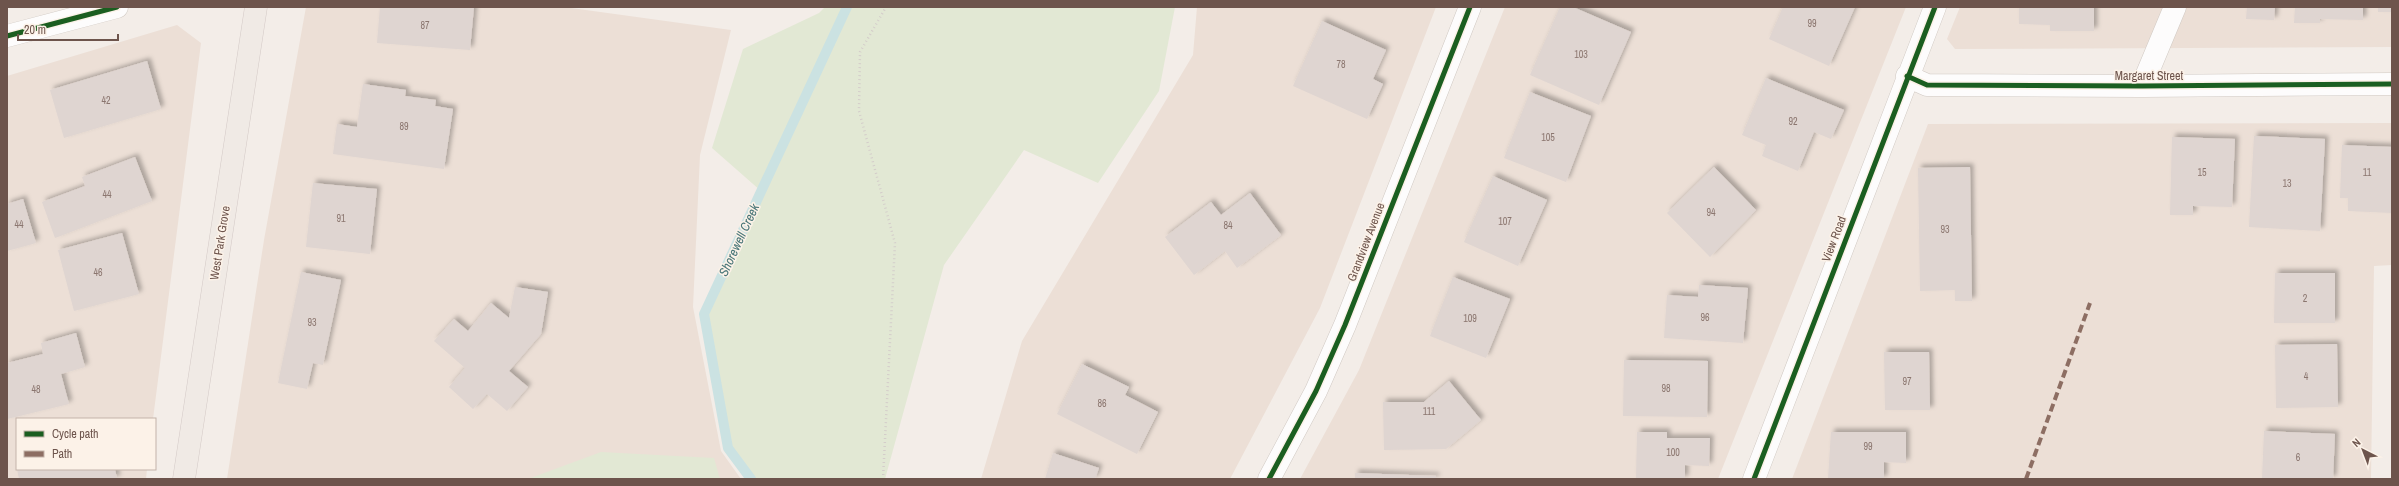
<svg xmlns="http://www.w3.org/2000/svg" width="2399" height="486" viewBox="0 0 2399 486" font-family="'Archivo Narrow',sans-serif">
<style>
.residential{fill:#ecdfd6}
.green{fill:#e2e8d4}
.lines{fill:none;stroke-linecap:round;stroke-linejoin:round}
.stream{stroke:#cbe2e2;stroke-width:10}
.building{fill:#dfd5d1;filter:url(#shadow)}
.minor-casing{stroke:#d0c9c3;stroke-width:23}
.major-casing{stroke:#d3c9c6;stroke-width:23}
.path{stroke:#d4cdca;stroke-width:2.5;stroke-dasharray:1 3;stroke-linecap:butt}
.minor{stroke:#fdfcfc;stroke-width:22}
.major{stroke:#f0eae5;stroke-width:22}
.quiet{stroke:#8d6e63;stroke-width:4;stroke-dasharray:8 4;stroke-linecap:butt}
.cycleway-casing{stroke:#fcf2e8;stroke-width:8}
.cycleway{stroke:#1b5e20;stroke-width:5}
.labels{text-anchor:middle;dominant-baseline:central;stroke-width:3;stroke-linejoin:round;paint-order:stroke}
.number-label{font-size:10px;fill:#8b766f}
.street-label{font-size:12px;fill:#6d544c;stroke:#fcf2e8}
.water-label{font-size:13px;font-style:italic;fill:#477577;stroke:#fcf2e8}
</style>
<defs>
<filter id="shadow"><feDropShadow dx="3.5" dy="-3.5" stdDeviation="2" flood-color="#0004"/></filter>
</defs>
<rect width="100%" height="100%" fill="#f3ede8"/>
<path class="residential" d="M 306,7 L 564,7 L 731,30 L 700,155 L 693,307 L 721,451 L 741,479 L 227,479 L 264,240 Z
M 1197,7 L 1436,7 L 1320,308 L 1230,479 L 981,479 L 1022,341 L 1193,55 Z
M 1505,7 L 1906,7 L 1718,479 L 1300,479 L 1359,370 Z
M 1960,7 L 2392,7 L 2392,47 L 1955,49 L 1947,39 Z
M 177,25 L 201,43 L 153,419 L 17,419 L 17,469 L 147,469 L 146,479 L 7,479 L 7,76 Z
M 2392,123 L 2392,265 L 2374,266 L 2371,479 L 1792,479 L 1928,124 Z"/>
<path class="green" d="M 825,7 L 1175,7 L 1159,91 L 1098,183 L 1024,150 L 944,265 L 885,479 L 751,479 L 728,448 L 704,314 L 761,191 L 712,148 L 743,49 L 819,13 Z
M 601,452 L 714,458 L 720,479 L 528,479 Z"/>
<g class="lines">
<path class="stream" d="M 751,479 L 728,448 L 704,314 L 847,7"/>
</g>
<path class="building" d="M 380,7 L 474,7 L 470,50 L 377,43 Z
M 1560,7 L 1573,7 L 1631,32 L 1599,105 L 1530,75 Z
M 1783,7 L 1855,7 L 1829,66 L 1769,39 Z
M 2019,7 L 2094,7 L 2094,31 L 2050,31 L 2050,25 L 2019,24 Z
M 2247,7 L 2275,7 L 2274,20 L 2246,19 Z
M 2295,7 L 2363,7 L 2363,20 L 2320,19 L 2320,23 L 2294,23 Z
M 2378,7 L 2392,7 L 2392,12 L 2378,12 Z
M 1322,21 L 1386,50 L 1373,79 L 1383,84 L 1367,119 L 1293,86 Z
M 147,61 L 161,109 L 64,138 L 50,90 Z
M 1766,78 L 1844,110 L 1831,139 L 1814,132 L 1798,171 L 1762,156 L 1766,145 L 1742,135 Z
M 363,84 L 406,90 L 405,96 L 436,100 L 435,106 L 453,109 L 444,169 L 333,154 L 337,124 L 357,127 Z
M 1530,92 L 1591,116 L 1566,182 L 1504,158 Z
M 2254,136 L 2325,139 L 2320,231 L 2249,227 Z
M 2172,137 L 2235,139 L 2232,207 L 2193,206 L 2193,215 L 2170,215 Z
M 2342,145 L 2392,147 L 2392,213 L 2348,211 L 2348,198 L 2340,198 Z
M 135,157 L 152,201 L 55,238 L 42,202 L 85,186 L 82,177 Z
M 1714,167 L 1756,210 L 1710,257 L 1667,213 Z
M 1970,167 L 1972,301 L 1955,301 L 1955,290 L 1920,291 L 1918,168 Z
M 1493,176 L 1547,200 L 1518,266 L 1464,242 Z
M 313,183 L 377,189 L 370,254 L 306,247 Z
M 1250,193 L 1281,235 L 1237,268 L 1225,251 L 1194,275 L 1165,237 L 1211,202 L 1221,215 Z
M 23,199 L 36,243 L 7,251 L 7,204 Z
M 122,233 L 139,294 L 74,311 L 58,250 Z
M 301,272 L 341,280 L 323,365 L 313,363 L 307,389 L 278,383 Z
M 2275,273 L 2335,273 L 2335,323 L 2274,323 Z
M 1453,277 L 1510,299 L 1486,358 L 1430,336 Z
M 1699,285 L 1748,288 L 1743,343 L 1664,338 L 1667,295 L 1698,297 Z
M 515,287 L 548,292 L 541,334 L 509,371 L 528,387 L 507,411 L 487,394 L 473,409 L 449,387 L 465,368 L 434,341 L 454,319 L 468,331 L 491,303 L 509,318 Z
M 76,333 L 85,367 L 61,374 L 69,404 L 7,419 L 7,363 L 43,354 L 41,343 Z
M 2337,344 L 2338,407 L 2276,408 L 2275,345 Z
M 1884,352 L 1929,352 L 1930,410 L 1885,410 Z
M 1624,360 L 1708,361 L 1707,417 L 1623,416 Z
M 1082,364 L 1129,387 L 1125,395 L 1158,412 L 1137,454 L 1057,414 Z
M 1449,381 L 1481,420 L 1446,449 L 1384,450 L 1383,402 L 1424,402 Z
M 2264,431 L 2335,434 L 2333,479 L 2262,479 Z
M 1637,432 L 1667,432 L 1667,438 L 1710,438 L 1709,466 L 1685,465 L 1685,479 L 1636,479 Z
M 1831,432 L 1906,432 L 1906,463 L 1884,462 L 1884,479 L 1828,479 Z
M 1053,453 L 1099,468 L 1095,479 L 1045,479 Z
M 17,469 L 115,469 L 117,479 L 19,479 Z
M 1355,473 L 1436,476 L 1436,479 L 1355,479 Z"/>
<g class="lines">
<defs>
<path id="minor" d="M 7,36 L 117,7
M 1907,76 L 1927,85 L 2142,86 L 2392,84
M 2142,86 L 2175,7
M 1269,479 L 1316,391 L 1345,325 L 1470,7
M 1754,479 L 1935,7"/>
<path id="major" d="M 184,479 L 256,7"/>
</defs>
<use href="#minor" class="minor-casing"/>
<use href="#major" class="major-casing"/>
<path class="path" d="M 883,479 L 895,243 L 859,111 L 860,52 L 886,7"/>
<use href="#minor" class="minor"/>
<use href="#major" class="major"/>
<path class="quiet" d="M 2026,479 L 2090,303"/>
<defs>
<path id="cycleway" d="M 7,36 L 117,7
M 1907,76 L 1927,85 L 2142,86 L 2392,84
M 1269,479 L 1316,391 L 1345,325 L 1470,7
M 1754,479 L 1935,7"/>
</defs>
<use href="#cycleway" class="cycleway-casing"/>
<use href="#cycleway" class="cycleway"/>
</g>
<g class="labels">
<g class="number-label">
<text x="1812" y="23">99</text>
<text x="425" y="25">87</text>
<text x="1581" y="54">103</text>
<text x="1341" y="64">78</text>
<text x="106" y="100">42</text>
<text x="1793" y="121">92</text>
<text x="404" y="126">89</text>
<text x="1548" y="137">105</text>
<text x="2202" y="172">15</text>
<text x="2367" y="172">11</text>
<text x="2287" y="183">13</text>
<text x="107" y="194">44</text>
<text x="1711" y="212">94</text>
<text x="341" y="218">91</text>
<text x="1505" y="221">107</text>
<text x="19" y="224">44</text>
<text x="1228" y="225">84</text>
<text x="1945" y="229">93</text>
<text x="98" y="272">46</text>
<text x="2305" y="298">2</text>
<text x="1705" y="317">96</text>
<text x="1470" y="318">109</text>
<text x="312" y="322">93</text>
<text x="2306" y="376">4</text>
<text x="1907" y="381">97</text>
<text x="1666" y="388">98</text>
<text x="36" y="389">48</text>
<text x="1102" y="403">86</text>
<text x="1429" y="411">111</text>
<text x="1868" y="446">99</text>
<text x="1673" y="452">100</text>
<text x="2298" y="457">6</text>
</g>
<g class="street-label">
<text x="2149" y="76">Margaret Street</text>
<text transform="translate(1834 239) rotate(-69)">View Road</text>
<text transform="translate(1366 242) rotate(-69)">Grandview Avenue</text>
<text transform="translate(220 243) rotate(-81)">West Park Grove</text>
</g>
<g class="water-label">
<text transform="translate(739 240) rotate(-65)">Shorewell Creek</text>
</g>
</g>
<rect width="2399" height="486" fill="none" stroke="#6d544c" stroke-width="16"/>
<rect x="16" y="418" width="140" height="52" fill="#fcf2e8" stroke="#c3b3aa"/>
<rect x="24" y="431" width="20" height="6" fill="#1b5e20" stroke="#c3b3aa"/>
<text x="52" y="438" font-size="12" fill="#6d544c">Cycle path</text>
<rect x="24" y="451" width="20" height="6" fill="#8d6e63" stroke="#c3b3aa"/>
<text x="52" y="458" font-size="12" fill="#6d544c">Path</text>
<g transform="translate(2363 450) rotate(318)" stroke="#fcf2e8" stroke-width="3" paint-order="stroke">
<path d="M0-3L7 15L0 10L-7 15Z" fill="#6d544c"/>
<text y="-6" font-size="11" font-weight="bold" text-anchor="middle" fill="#6d544c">N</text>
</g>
<path d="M18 34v6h100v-6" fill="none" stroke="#6d544c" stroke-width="2"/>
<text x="24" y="34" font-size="12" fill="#6d544c" stroke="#fcf2e8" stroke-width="3" paint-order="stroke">20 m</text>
</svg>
